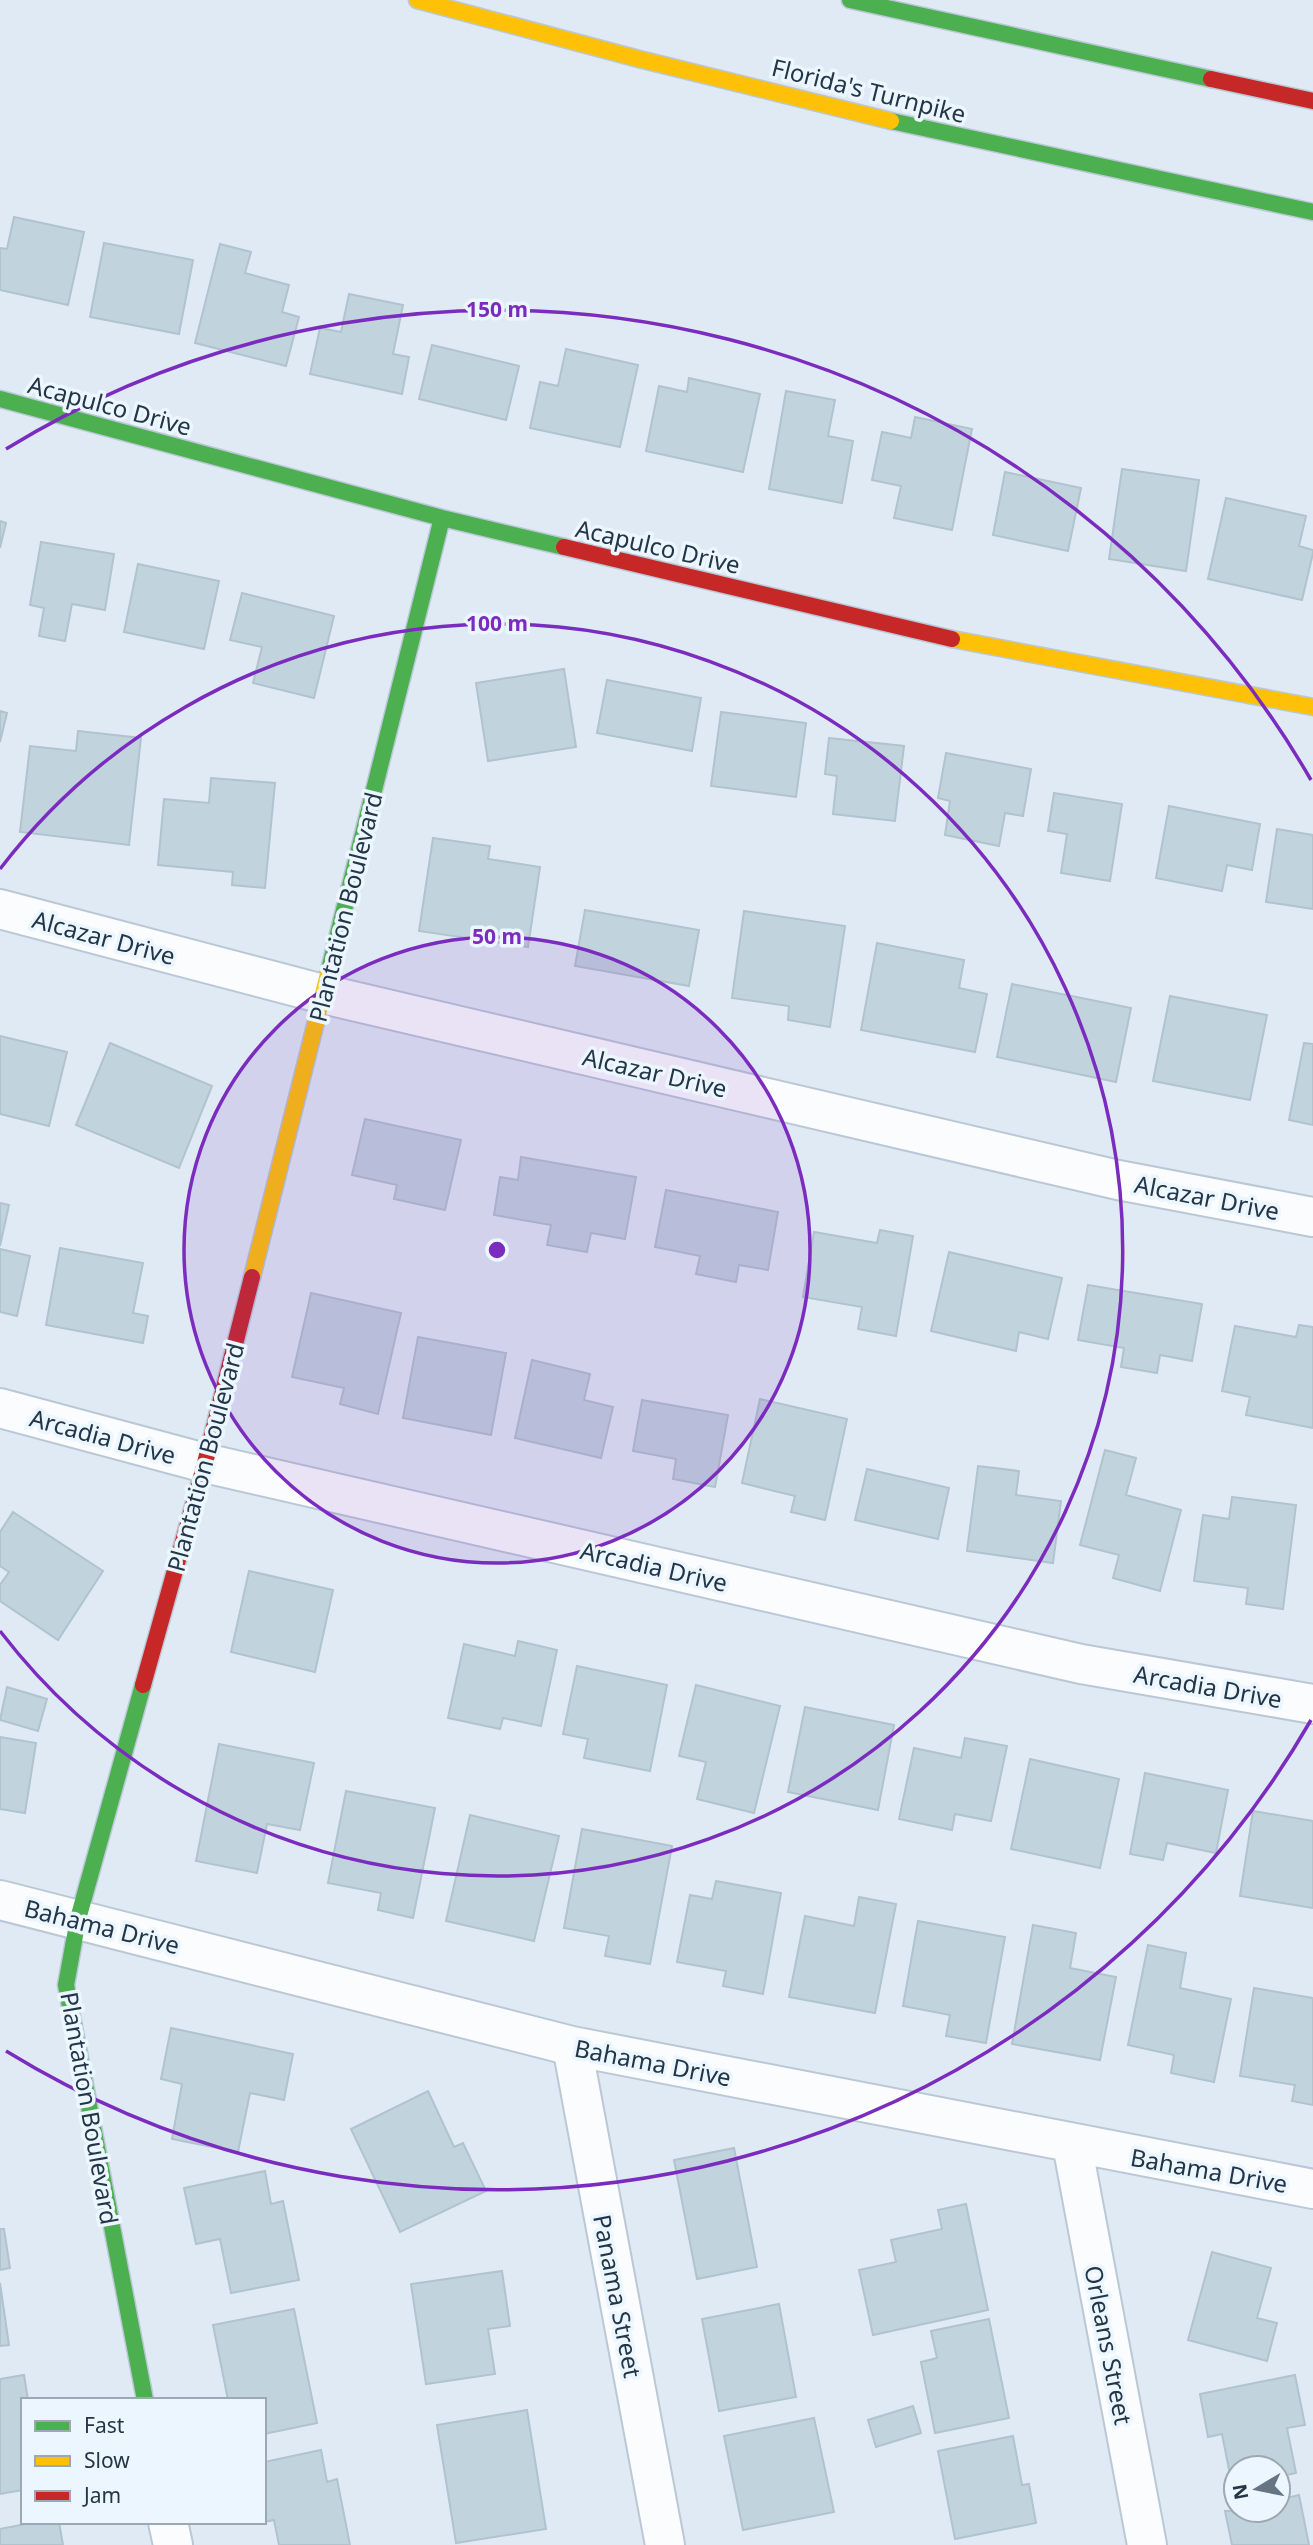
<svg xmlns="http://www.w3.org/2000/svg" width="1313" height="2545" viewBox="0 0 1313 2545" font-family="'Noto Sans',sans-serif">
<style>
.building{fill:#c1d3dd;stroke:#b1c3cd;stroke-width:2}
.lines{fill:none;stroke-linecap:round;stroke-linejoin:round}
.street-casing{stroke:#bac8d6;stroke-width:42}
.fast-casing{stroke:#bac8d6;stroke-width:19}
.slow-casing{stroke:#bac8d6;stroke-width:19}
.jam-casing{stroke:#bac8d6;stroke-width:19}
.street{stroke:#fafcfd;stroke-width:38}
.fast{stroke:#4caf50;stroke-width:16}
.slow{stroke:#ffc107;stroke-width:16}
.jam{stroke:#c62828;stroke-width:16}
.ring{fill:none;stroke:#7b2cbf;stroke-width:3.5}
.labels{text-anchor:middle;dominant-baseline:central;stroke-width:7;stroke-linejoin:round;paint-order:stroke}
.street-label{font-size:24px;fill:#233647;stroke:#ecf6ff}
.centre{fill:#7b2cbf;stroke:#ecf6ff;stroke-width:3.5}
.ring-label{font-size:21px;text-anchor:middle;font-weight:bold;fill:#7b2cbf;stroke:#ecf6ff;stroke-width:7;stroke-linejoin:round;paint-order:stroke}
</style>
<rect width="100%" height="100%" fill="#dfeaf4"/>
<path class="building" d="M 14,217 L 84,232 L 68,305 L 0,290 L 0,248 L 7,249 Z
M 104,243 L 193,260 L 179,334 L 90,317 Z
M 220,244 L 251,252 L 245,273 L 289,285 L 282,312 L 299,317 L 286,366 L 195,343 Z
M 349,294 L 403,305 L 393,354 L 409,357 L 402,394 L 310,374 L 320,328 L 341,332 Z
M 432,345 L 519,366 L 506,420 L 419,399 Z
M 566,349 L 638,365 L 620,447 L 530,428 L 540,382 L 558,386 Z
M 689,378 L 760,394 L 743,472 L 646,451 L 659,386 L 687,392 Z
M 786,391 L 835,400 L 828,436 L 853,441 L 842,503 L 769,489 Z
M 915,417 L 972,429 L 952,530 L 894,518 L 901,486 L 872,480 L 882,432 L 911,438 Z
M 1122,469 L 1199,480 L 1186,571 L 1109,559 Z
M 1005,472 L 1081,488 L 1068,551 L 993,535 Z
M 1226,498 L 1306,516 L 1299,546 L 1313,550 L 1313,553 L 1302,600 L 1208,579 Z
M 0,521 L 6,523 L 0,548 Z
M 41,542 L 114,554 L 105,610 L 72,604 L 65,641 L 39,636 L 44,608 L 30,605 Z
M 138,564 L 219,581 L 204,649 L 124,632 Z
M 242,593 L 334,616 L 314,698 L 253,683 L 262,647 L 230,640 Z
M 564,669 L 576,747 L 488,761 L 476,683 Z
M 607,680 L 701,698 L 692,751 L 597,733 Z
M 0,711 L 7,713 L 0,742 Z
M 721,712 L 806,723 L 796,797 L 711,786 Z
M 78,731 L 141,738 L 129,845 L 20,832 L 30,746 L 76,751 Z
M 829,738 L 904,746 L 895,821 L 833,814 L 837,776 L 825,774 Z
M 946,753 L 1031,769 L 1023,816 L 1005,813 L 999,846 L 945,835 L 950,801 L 938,798 Z
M 211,778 L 275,783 L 265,888 L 232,885 L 233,872 L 158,865 L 164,799 L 209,803 Z
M 1054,793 L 1122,804 L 1110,881 L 1061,873 L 1067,834 L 1048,831 Z
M 1169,806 L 1260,824 L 1252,870 L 1227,865 L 1222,891 L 1156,878 Z
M 1277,829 L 1313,835 L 1313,909 L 1266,902 Z
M 433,838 L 490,846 L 488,859 L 540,867 L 528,947 L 419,931 Z
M 585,910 L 699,930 L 689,986 L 575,966 Z
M 744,911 L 845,926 L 830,1027 L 788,1020 L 789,1006 L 732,998 Z
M 877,943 L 964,960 L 959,988 L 987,994 L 975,1052 L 861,1030 Z
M 1012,984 L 1131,1008 L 1116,1082 L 997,1057 Z
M 1170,996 L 1267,1015 L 1250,1100 L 1153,1081 Z
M 0,1036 L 67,1052 L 49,1126 L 0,1114 Z
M 110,1043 L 212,1086 L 179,1168 L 76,1125 Z
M 1304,1043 L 1313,1044 L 1313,1125 L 1289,1120 Z
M 365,1119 L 461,1140 L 445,1210 L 394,1199 L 397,1185 L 352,1175 Z
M 521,1157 L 636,1177 L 625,1239 L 591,1233 L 587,1252 L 547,1245 L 551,1225 L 494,1215 L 500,1177 L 518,1180 Z
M 666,1190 L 778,1212 L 768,1270 L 739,1265 L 736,1282 L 696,1274 L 700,1256 L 655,1247 Z
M 0,1203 L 9,1205 L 0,1246 Z
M 880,1230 L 913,1236 L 896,1336 L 858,1329 L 862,1307 L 803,1297 L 814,1232 L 877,1243 Z
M 60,1248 L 143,1263 L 133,1313 L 148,1316 L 143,1343 L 46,1325 Z
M 0,1249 L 30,1256 L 17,1316 L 0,1312 Z
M 949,1252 L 1062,1278 L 1048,1339 L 1019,1332 L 1016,1351 L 931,1331 Z
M 1088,1285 L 1202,1304 L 1192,1361 L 1160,1355 L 1157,1373 L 1121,1367 L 1124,1348 L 1078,1340 Z
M 311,1293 L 401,1313 L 378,1414 L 340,1404 L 344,1388 L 292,1377 Z
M 1299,1325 L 1313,1327 L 1313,1428 L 1246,1415 L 1250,1397 L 1222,1391 L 1235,1326 L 1296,1337 Z
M 418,1337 L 506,1353 L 491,1435 L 403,1418 Z
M 532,1360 L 590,1374 L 584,1400 L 613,1407 L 601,1458 L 515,1438 Z
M 760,1399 L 847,1419 L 825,1520 L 791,1512 L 795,1496 L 742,1483 Z
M 642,1400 L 728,1415 L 715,1487 L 673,1479 L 676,1459 L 633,1451 Z
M 1105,1450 L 1136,1458 L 1126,1495 L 1181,1510 L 1160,1591 L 1113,1578 L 1119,1555 L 1080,1545 Z
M 978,1466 L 1019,1471 L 1016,1495 L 1061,1501 L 1053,1563 L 967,1551 Z
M 867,1469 L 949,1488 L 938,1539 L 855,1520 Z
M 1232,1497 L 1296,1505 L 1283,1609 L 1246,1604 L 1248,1588 L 1194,1581 L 1203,1515 L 1229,1519 Z
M 13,1512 L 103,1571 L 58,1640 L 0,1601 L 0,1585 L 9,1572 L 0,1566 L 0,1532 Z
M 249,1571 L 333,1590 L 315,1672 L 231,1652 Z
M 518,1641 L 557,1650 L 541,1726 L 503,1718 L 500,1729 L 448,1718 L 464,1644 L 515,1656 Z
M 577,1666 L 667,1685 L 650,1771 L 584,1758 L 588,1739 L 563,1734 Z
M 696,1685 L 780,1706 L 754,1813 L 697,1799 L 706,1762 L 679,1756 Z
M 7,1687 L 47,1699 L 38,1731 L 0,1720 Z
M 805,1707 L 894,1725 L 878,1810 L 788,1792 Z
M 0,1737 L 36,1743 L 25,1813 L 0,1809 Z
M 965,1738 L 1007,1746 L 991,1821 L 955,1814 L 952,1830 L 899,1819 L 914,1748 L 961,1758 Z
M 219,1744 L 314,1763 L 300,1830 L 267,1824 L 257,1873 L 196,1861 Z
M 1030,1759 L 1119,1779 L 1100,1868 L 1011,1849 Z
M 1145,1773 L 1228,1790 L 1216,1853 L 1167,1843 L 1163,1860 L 1130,1854 Z
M 346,1791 L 435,1808 L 413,1918 L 378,1910 L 381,1893 L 328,1883 Z
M 1253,1811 L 1313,1821 L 1313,1908 L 1240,1896 Z
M 470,1815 L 559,1836 L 534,1941 L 446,1921 Z
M 582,1829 L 672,1846 L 650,1964 L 605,1956 L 609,1936 L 564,1928 Z
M 716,1881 L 781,1893 L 763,1994 L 723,1986 L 726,1971 L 677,1962 L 690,1895 L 712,1899 Z
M 859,1897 L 896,1904 L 875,2013 L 789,1997 L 805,1916 L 854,1926 Z
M 918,1921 L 1005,1937 L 986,2043 L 946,2036 L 950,2015 L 903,2006 Z
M 1033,1925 L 1076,1933 L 1070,1968 L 1116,1977 L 1100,2060 L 1012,2044 Z
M 1148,1945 L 1186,1953 L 1180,1988 L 1231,1999 L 1214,2082 L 1171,2073 L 1174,2055 L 1128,2045 Z
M 1254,1988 L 1313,1998 L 1313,2105 L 1292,2101 L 1295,2085 L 1240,2076 Z
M 171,2028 L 293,2054 L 284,2100 L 250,2093 L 238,2152 L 172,2139 L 182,2084 L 161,2079 Z
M 428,2091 L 454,2147 L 463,2143 L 486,2191 L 400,2232 L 351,2129 Z
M 734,2148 L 757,2267 L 697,2279 L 674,2160 Z
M 265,2171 L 271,2204 L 283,2201 L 299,2280 L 231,2293 L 220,2239 L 196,2244 L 184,2188 Z
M 966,2204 L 988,2310 L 873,2335 L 859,2270 L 896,2262 L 891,2240 L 942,2229 L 938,2210 Z
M 0,2229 L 4,2229 L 10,2268 L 0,2270 Z
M 1212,2252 L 1271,2268 L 1257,2318 L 1277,2323 L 1267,2361 L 1188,2340 Z
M 502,2271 L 510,2326 L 488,2329 L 495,2374 L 426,2384 L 411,2284 Z
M 0,2283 L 9,2345 L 0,2346 Z
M 779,2304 L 796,2397 L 719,2411 L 702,2319 Z
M 294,2309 L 317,2423 L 264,2434 L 264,2400 L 228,2400 L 213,2325 Z
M 989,2319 L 1009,2418 L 935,2433 L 921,2362 L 937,2358 L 931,2331 Z
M 24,2375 L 28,2400 L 23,2400 L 23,2490 L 0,2494 L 0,2379 Z
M 1295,2375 L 1305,2425 L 1287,2428 L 1296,2473 L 1278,2477 L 1278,2468 L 1236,2468 L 1236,2485 L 1232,2485 L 1222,2434 L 1208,2437 L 1200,2394 Z
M 913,2406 L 921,2433 L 876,2447 L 868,2420 Z
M 527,2410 L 546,2529 L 456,2543 L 437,2425 Z
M 814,2418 L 834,2512 L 743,2530 L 724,2436 Z
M 1013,2436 L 1022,2485 L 1029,2484 L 1036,2523 L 955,2539 L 938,2451 Z
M 321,2450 L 327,2482 L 337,2479 L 350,2545 L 279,2545 L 274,2520 L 264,2522 L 264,2462 Z
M 1299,2495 L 1309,2545 L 1232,2545 L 1225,2511 L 1278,2510 L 1278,2500 Z
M 36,2522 L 59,2522 L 63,2545 L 0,2545 L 0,2529 Z"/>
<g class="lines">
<defs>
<path id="street" d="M 0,909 L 323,994 L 1118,1180 L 1313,1217
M 0,1408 L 205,1463 L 1081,1664 L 1313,1704
M 0,1900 L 572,2046 L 1313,2189
M 572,2046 L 665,2545
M 1072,2144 L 1147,2545
M 168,2522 L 173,2545"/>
<path id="fast" d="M 850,0 L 1211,79
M 891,121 L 1313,212
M 0,399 L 442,518 L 564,547
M 328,974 L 442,518
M 143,1685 L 78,1919 L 66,1985 L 145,2400"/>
<path id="slow" d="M 417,0 L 639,59 L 891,121
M 952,639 L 1313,707
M 252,1277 L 328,974"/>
<path id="jam" d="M 1211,79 L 1313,101
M 564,547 L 952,639
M 143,1685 L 205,1463 L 252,1277"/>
</defs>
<use href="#street" class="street-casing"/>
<use href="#fast" class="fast-casing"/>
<use href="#slow" class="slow-casing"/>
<use href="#jam" class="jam-casing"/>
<use href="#street" class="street"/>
<use href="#fast" class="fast"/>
<use href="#slow" class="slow"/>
<use href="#jam" class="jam"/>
</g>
<circle cx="497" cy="1250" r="313" fill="#7b2cbf" fill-opacity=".12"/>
<g class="ring">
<circle cx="497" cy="1250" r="313"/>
<path d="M0 869A626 626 0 1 1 0 1631"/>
<path d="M1311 1720A940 940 0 0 1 6 2051M6 449A940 940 0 0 1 1311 780"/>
</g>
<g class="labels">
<g class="street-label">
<text transform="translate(869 90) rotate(14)">Florida's Turnpike</text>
<text transform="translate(110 405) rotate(15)">Acapulco Drive</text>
<text transform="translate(658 546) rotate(13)">Acapulco Drive</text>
<text transform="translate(345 907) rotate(-76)">Plantation Boulevard</text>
<text transform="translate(104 937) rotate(15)">Alcazar Drive</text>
<text transform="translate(655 1072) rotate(13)">Alcazar Drive</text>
<text transform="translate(1207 1197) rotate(11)">Alcazar Drive</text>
<text transform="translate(103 1436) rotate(15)">Arcadia Drive</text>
<text transform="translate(205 1457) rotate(-75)">Plantation Boulevard</text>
<text transform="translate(654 1566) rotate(13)">Arcadia Drive</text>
<text transform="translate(1208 1686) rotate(10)">Arcadia Drive</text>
<text transform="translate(102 1926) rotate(14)">Bahama Drive</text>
<text transform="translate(653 2062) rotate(11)">Bahama Drive</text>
<text transform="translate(90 2108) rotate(80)">Plantation Boulevard</text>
<text transform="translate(1209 2170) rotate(10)">Bahama Drive</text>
<text transform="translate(618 2296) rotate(79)">Panama Street</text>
<text transform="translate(1109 2345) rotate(79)">Orleans Street</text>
</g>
</g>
<circle cx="497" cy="1250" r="10" class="centre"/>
<g class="ring-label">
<text x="497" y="317">150 m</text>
<text x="497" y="631">100 m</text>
<text x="497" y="944">50 m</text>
</g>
<rect x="21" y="2398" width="245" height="126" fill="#ecf6ff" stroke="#9ca9b5" stroke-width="2"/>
<rect x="35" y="2421" width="35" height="10" fill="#4caf50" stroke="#9ca9b5" stroke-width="2"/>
<text x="84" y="2433" font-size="21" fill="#233647">Fast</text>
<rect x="35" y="2456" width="35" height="10" fill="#ffc107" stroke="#9ca9b5" stroke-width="2"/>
<text x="84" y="2468" font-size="21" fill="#233647">Slow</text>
<rect x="35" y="2491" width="35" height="10" fill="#c62828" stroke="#9ca9b5" stroke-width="2"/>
<text x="84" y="2503" font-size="21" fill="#233647">Jam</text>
<g transform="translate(1257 2489) rotate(260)"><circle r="33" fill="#ecf6ff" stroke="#9ca9b5" stroke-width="2"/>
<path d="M0-5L12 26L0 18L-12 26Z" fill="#657584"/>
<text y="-10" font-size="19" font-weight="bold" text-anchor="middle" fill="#233647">N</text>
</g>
</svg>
